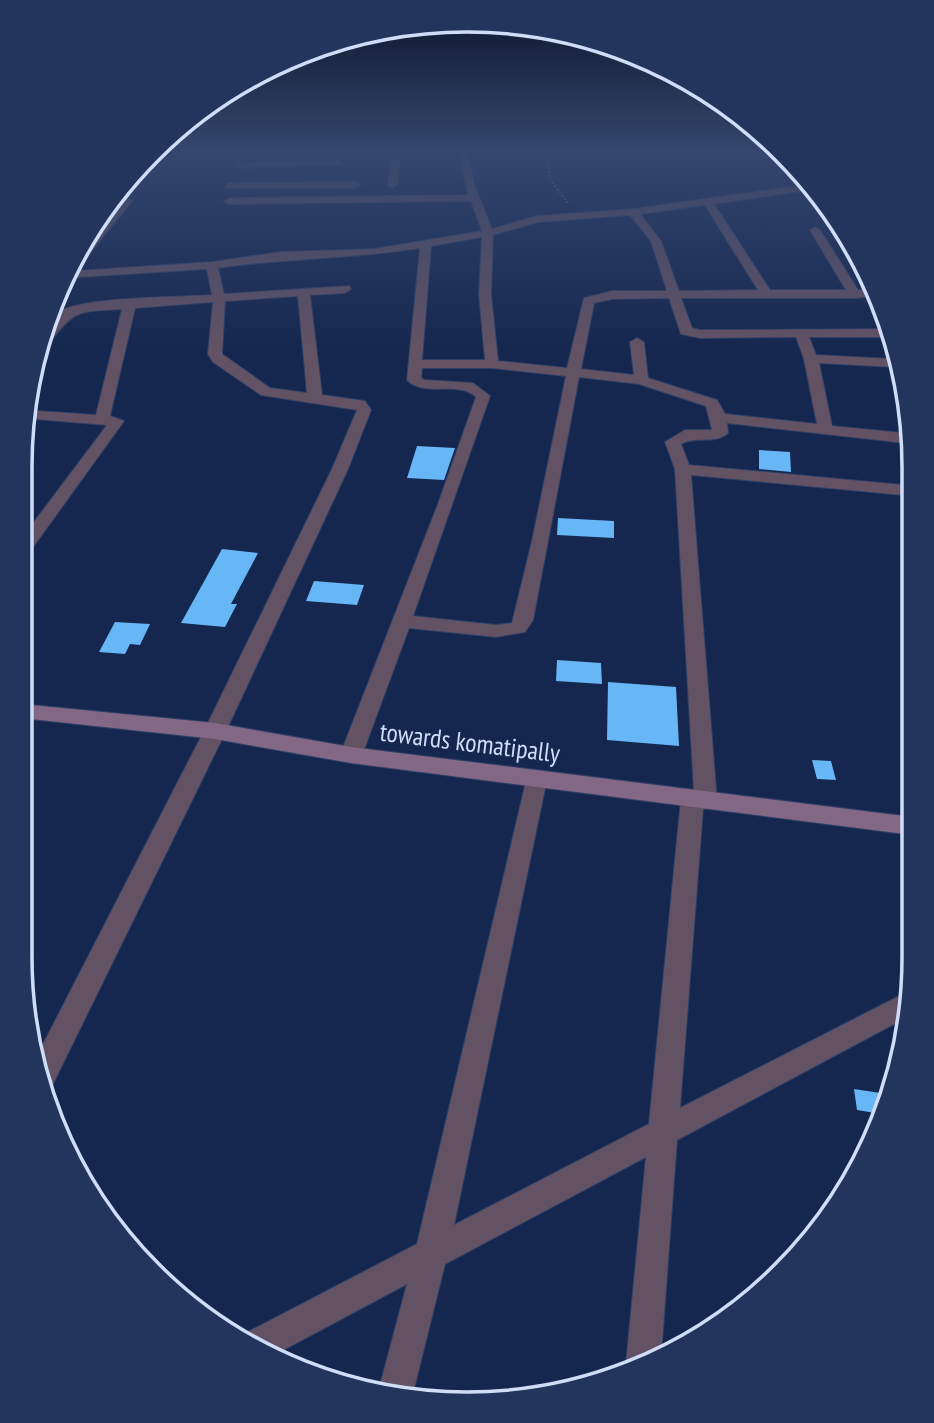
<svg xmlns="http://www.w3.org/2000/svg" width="934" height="1423" viewBox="0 0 934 1423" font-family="'PT Sans Narrow',sans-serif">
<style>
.building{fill:#67b6f5}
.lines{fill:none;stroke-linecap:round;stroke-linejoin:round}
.street-casing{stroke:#2f4067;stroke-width:2}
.secondary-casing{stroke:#2f4067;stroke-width:2}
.path{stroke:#59698c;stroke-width:2;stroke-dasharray:2 2;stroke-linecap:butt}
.street{fill:#635264;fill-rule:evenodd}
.secondary{fill:#836885;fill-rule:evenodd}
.labels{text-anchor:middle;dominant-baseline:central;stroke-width:7;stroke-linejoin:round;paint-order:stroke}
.street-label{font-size:26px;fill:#d0ddf8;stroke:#15264f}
.rim{fill:none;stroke:#d0ddf8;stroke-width:3.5}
</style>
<rect width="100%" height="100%" fill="#15264f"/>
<path class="building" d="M 417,446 L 455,448 L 444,480 L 407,478 Z
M 759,450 L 790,452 L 791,472 L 759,469 Z
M 558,518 L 614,521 L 614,538 L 557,535 Z
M 222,549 L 258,553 L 231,604 L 237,604 L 225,627 L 181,623 Z
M 314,581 L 364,585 L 357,605 L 306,601 Z
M 115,622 L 150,624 L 140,645 L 130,644 L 125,654 L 99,652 Z
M 557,660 L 601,663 L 602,684 L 556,681 Z
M 608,682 L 676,687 L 679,746 L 607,740 Z
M 812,760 L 831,761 L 836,780 L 817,779 Z
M 854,1089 L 887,1094 L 881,1114 L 857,1110 Z"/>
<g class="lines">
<defs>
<path id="street" d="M 392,151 L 401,151 L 398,185 L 393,188 L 388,185 Z
M 459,151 L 468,151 L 474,184 L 492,229 L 537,216 L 633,209 L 804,185 L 808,190 L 714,204 L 770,290 L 846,290 L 810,230 L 815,227 L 820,230 L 858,290 L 874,289 L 876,296 L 855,298 L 681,298 L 692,328 L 700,330 L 885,329 L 886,337 L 809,337 L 816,355 L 893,359 L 895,367 L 819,363 L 832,426 L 913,434 L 914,444 L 727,423 L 728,433 C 715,445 696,435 681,444 L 689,465 L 914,486 L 914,496 L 691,475 L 717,801 L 714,807 L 703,809 L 680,1108 L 911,990 L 911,1015 L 677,1140 L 661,1356 L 628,1370 L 626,1364 L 646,1157 L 445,1264 L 412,1397 L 379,1389 L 407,1284 L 272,1356 L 242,1339 L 244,1334 L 417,1244 L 528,773 L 536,771 L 544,773 L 547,779 L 454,1225 L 649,1124 L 681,799 L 684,793 L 694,791 L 675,469 L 665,442 L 685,430 L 712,430 L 706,406 L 639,384 L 579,377 L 533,620 L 525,632 L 496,637 L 409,628 L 362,755 L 359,761 L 343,761 L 340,755 L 438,504 L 476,397 C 458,380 425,398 407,380 L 420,248 C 353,259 285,258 218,268 L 224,294 L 349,286 L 351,289 L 345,293 L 310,295 L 322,395 L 365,401 L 371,410 L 348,469 L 226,731 L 50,1090 L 42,1093 L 36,1058 L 204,731 L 332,469 L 357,410 L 261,395 L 213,362 L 208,354 L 213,302 L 135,308 L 110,416 L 124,421 L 28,554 L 22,555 L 22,538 L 107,425 L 23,418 L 23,410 L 96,415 L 122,309 C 79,312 76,308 49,343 L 43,344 C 46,332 50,318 61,311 C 83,297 181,297 212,295 L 207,269 L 63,278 L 71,260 L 124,198 L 133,200 L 75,271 L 212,262 L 281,252 L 374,249 L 482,231 L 471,201 L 229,204 L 224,201 L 229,198 L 468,195 ZM 705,205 L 758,290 L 679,291 L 661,241 L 640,214 ZM 630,215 L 651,241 L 667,291 L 612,291 L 584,298 L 567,368 L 498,361 L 491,294 L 493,235 L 538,222 ZM 482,237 L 479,294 L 485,360 L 422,360 L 431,246 ZM 298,296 L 307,393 L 270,388 L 222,354 L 225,301 ZM 669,298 L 681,334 L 700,338 L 796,337 L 804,359 L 817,424 L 725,414 L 717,400 L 648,378 L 644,342 L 637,338 L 630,342 L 634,375 L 581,369 L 594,303 L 612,299 ZM 422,368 L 492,368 L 566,376 L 532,541 L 512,623 L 496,625 L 413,616 L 490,396 L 473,383 L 425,380 L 421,378 Z
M 339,160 L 342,165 L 241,168 L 236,165 L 241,162 Z
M 228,183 L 355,182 L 360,185 L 355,188 L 225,188 Z"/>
<path id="secondary" d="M 21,704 L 215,723 L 351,747 L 912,817 L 912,835 L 351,763 L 215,739 L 21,718 Z"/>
</defs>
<use href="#street" class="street-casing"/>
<use href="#secondary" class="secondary-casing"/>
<path class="path" d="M 547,151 L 550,179 L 568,203"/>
<use href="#street" class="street"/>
<use href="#secondary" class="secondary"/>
</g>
<linearGradient id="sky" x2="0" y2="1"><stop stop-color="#0c152b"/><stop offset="0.43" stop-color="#35476e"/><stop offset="1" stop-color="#35476e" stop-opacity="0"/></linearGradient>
<rect width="934" height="350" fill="url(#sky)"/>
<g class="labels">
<g class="street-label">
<text transform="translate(470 742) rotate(7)">towards komatipally</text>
</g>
</g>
<path d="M0 0H934V1423H0ZM467 32H467A435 435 0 0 1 902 467V957A435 435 0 0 1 467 1392H467A435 435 0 0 1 32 957V467A435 435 0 0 1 467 32Z" fill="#24355d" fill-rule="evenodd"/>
<path class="rim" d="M467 32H467A435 435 0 0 1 902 467V957A435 435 0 0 1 467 1392H467A435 435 0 0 1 32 957V467A435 435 0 0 1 467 32Z"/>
</svg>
